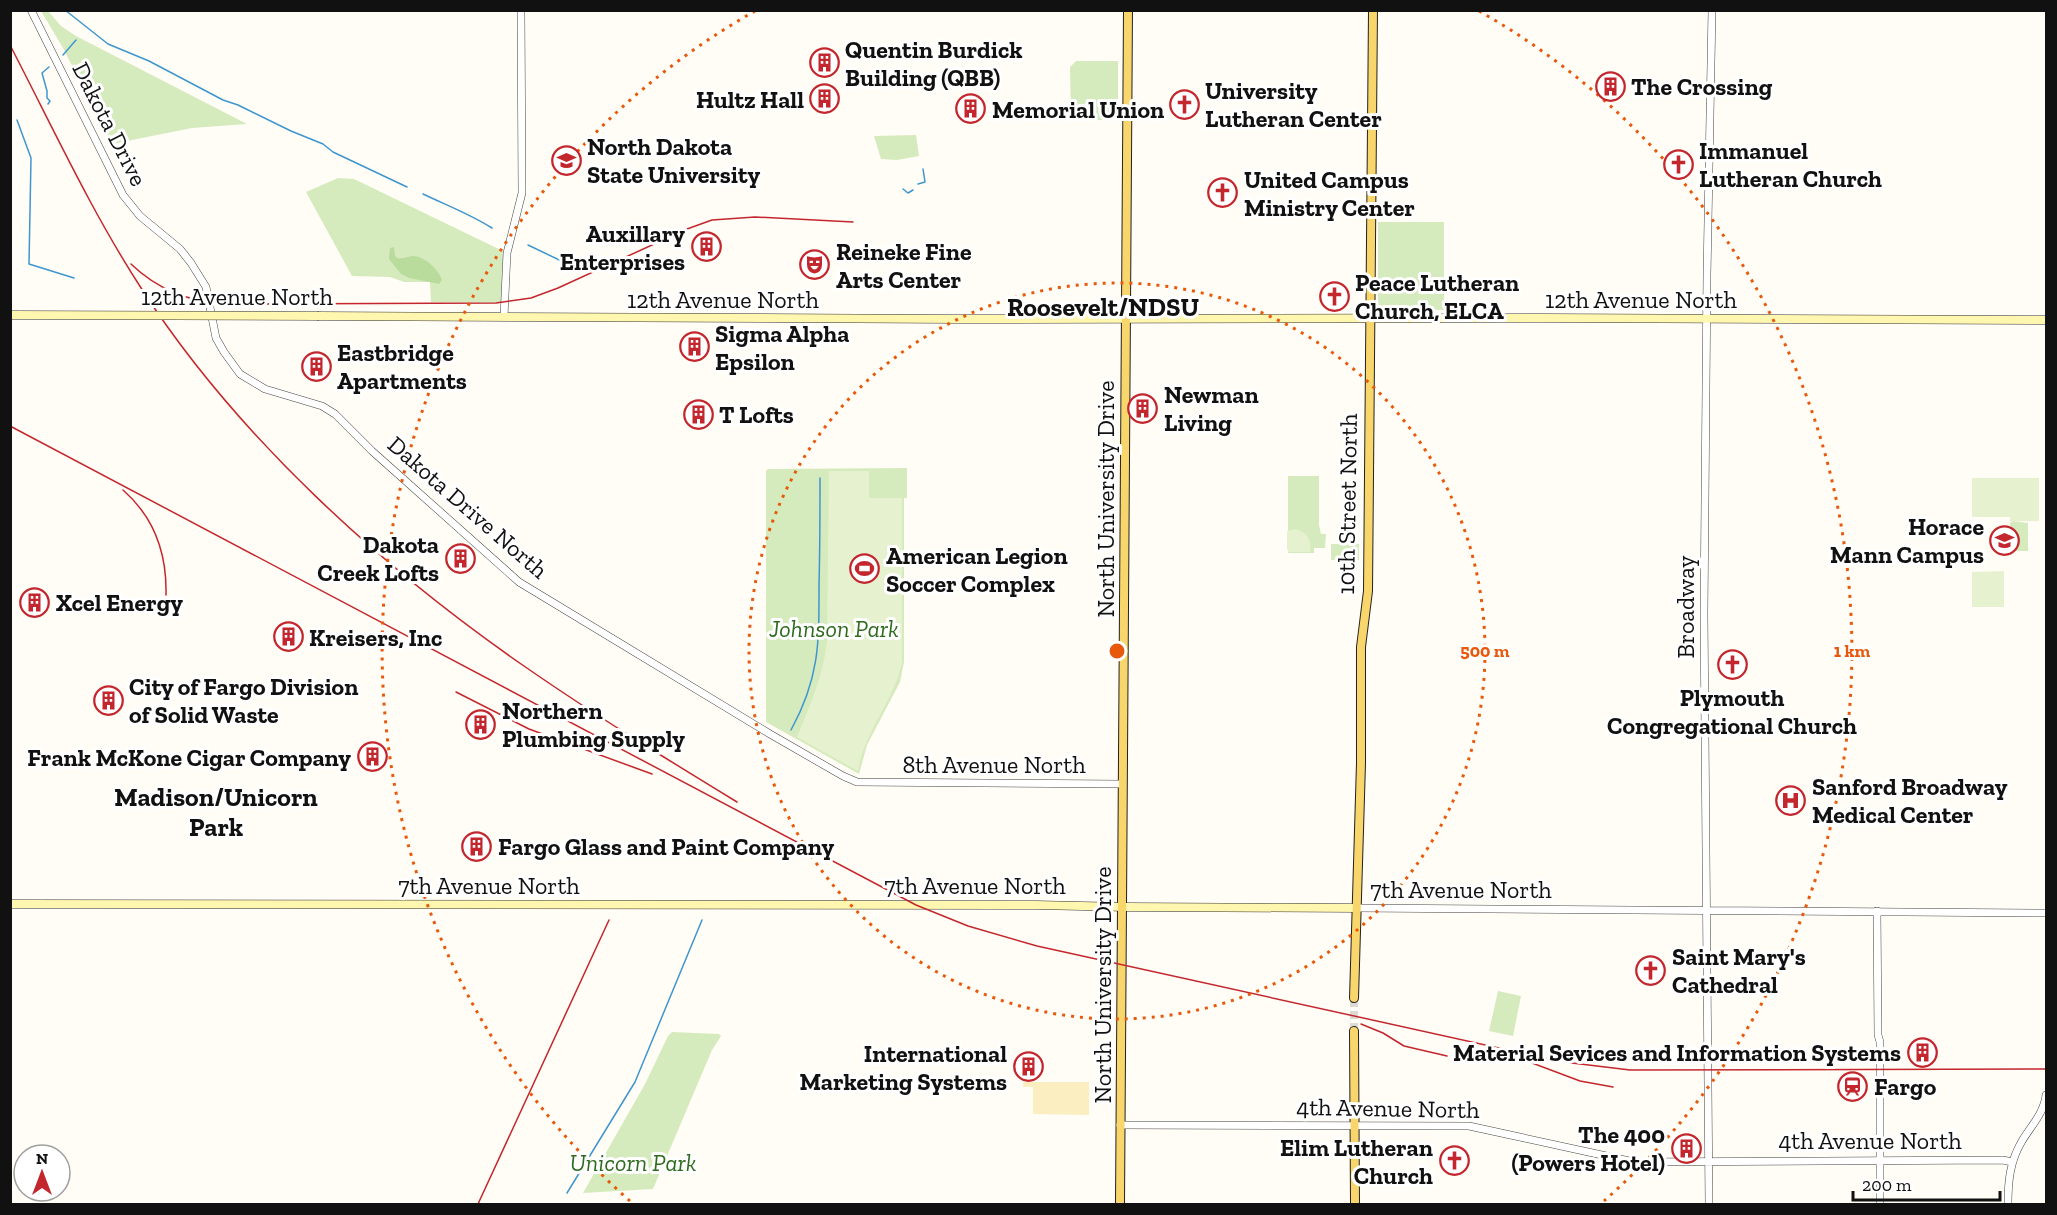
<svg xmlns="http://www.w3.org/2000/svg" width="2057" height="1215" viewBox="0 0 2057 1215" font-family="'Zilla Slab',serif">
<style>
.green{fill:#d5ebbd}
.forest{fill:#b9dc9c}
.sand{fill:#fbeec1}
.pitch{fill:#e6f2cf}
.lines{fill:none;stroke-linecap:round;stroke-linejoin:round}
.stream{stroke:#3f96cf;stroke-width:1.5}
.primary-tunnel{stroke:#dbdad3;stroke-width:8;stroke-dasharray:8 4;stroke-linecap:butt}
.tertiary-casing{stroke:#444;stroke-width:8}
.secondary-casing{stroke:#333;stroke-width:9}
.primary-casing{stroke:#222;stroke-width:10}
.tertiary{stroke:#fff;stroke-width:7}
.secondary{stroke:#fff6b0;stroke-width:8}
.primary{stroke:#f9d66b;stroke-width:8}
.rail{stroke:#c4262e;stroke-width:1.5}
.secondary-bridge-casing{stroke:#333;stroke-width:9;stroke-linecap:butt}
.secondary-bridge{stroke:#fff6b0;stroke-width:8}
.ring{fill:none;stroke:#e8590c;stroke-width:3;stroke-dasharray:3 6}
.labels{text-anchor:middle;dominant-baseline:central;stroke-width:6;stroke-linejoin:round;paint-order:stroke}
.poi-label{font-size:24px;font-weight:bold;fill:#111;stroke:#fff;text-anchor:start}
.street-label{font-size:24px;fill:#111;stroke:#fff}
.park-label{font-size:24px;font-style:italic;fill:#2f6b1f;stroke:#fff}
.neighbourhood-label{font-size:26px;font-weight:bold;fill:#111;stroke:#fff}
.centre{fill:#e8590c;stroke:#fff;stroke-width:3}
.ring-label{font-size:18px;text-anchor:middle;font-weight:bold;fill:#e8590c;stroke:#fff;stroke-width:6;stroke-linejoin:round;paint-order:stroke}
</style>
<rect width="100%" height="100%" fill="#fffdf5"/>
<path class="green" d="M 41,11 L 48,11 L 61,26 L 76,36 L 247,124 L 192,128 L 112,144 L 63,48 Z
M 1076,61 L 1118,61 L 1118,113 L 1111,120 L 1075,120 L 1071,116 L 1070,67 Z
M 916,135 L 919,156 L 897,160 L 881,159 L 874,136 Z
M 338,178 L 354,179 L 507,253 L 504,303 L 431,302 L 430,282 L 404,282 L 390,277 L 352,276 L 306,192 Z
M 1378,222 L 1444,222 L 1444,310 L 1378,309 Z
M 907,468 L 907,498 L 904,498 L 904,662 L 900,682 L 867,745 L 859,774 L 766,722 L 766,471 L 768,469 Z
M 1288,476 L 1319,476 L 1319,525 L 1321,534 L 1326,534 L 1325,548 L 1314,548 L 1314,553 L 1288,553 Z
M 2013,521 L 2028,523 L 2028,551 L 2016,551 L 2016,547 L 2012,547 L 2010,523 Z
M 1331,544 L 1359,544 L 1359,560 L 1331,560 Z
M 1498,991 L 1521,996 L 1513,1036 L 1489,1031 Z
M 672,1032 L 719,1034 L 721,1036 L 712,1050 L 653,1189 L 583,1193 L 645,1084 L 668,1036 Z"/>
<path class="forest" d="M 394,247 L 395,256 L 397,258 C 404,259 406,257 412,256 C 424,255 439,270 442,280 L 439,284 L 409,278 L 401,274 L 389,259 L 390,248 Z"/>
<path class="sand" d="M 1023,1082 L 1089,1082 L 1089,1115 L 1033,1114 L 1033,1087 L 1023,1087 Z"/>
<path class="pitch" d="M 829,471 L 869,471 L 869,498 L 902,498 L 902,663 C 893,702 864,732 858,771 L 797,737 C 810,706 824,674 827,640 Z
M 1972,478 L 2039,478 L 2039,521 L 2010,521 L 2010,517 L 1972,517 Z
M 1296,529 C 1307,532 1312,541 1310,552 L 1289,552 L 1287,549 L 1287,531 Z
M 2004,571 L 2004,607 L 1972,607 L 1972,572 Z"/>
<g class="lines">
<path class="stream" d="M 65,10 L 108,44 L 149,61 L 223,100 L 238,105 L 291,131 L 323,144 L 333,152 L 407,187
M 63,55 L 76,40
M 48,104 L 50,101 L 47,98 L 47,91 L 42,73 L 49,67
M 17,120 L 31,158 L 29,264 L 74,278
M 918,184 L 925,182 L 923,169
M 903,189 L 908,193 L 913,190
M 423,194 C 446,205 470,214 492,228
M 528,245 L 576,268
M 791,730 C 820,677 819,642 819,584 C 820,549 820,513 820,478
M 567,1193 L 635,1082 L 702,920"/>
<path class="primary-tunnel" d="M 1354,1031 L 1354,998"/>
<defs>
<path id="tertiary" d="M 31,10 L 123,195 L 140,216 L 180,249 L 191,263 L 206,287 L 216,338 L 224,352 L 240,374 L 265,389 L 322,406 L 335,414 L 372,451 L 519,582 L 770,734 L 843,776 L 857,782 L 1122,784
M 504,317 L 507,253 L 522,193 L 521,10
M 1357,908 L 2046,913
M 1877,911 L 1878,1035 L 1880,1042 L 1880,1204
M 1120,1125 L 1469,1126 L 1634,1162 L 2003,1160 L 2012,1162
M 1709,1204 L 1704,614 L 1707,275 L 1712,10
M 2008,1204 C 2008,1181 2010,1161 2022,1141 C 2031,1126 2044,1113 2046,1095"/>
<path id="secondary" d="M 319,316 L 955,319 L 1545,318 L 2046,320
M 10,904 L 1036,905 L 1127,907 L 1357,908"/>
<path id="primary" d="M 1354,998 L 1361,763 L 1361,647 L 1368,591 L 1373,10
M 1354,1031 L 1355,1204
M 1120,1204 L 1128,10"/>
</defs>
<use href="#tertiary" class="tertiary-casing"/>
<use href="#secondary" class="secondary-casing"/>
<use href="#primary" class="primary-casing"/>
<use href="#tertiary" class="tertiary"/>
<use href="#secondary" class="secondary"/>
<use href="#primary" class="primary"/>
<path class="rail" d="M 10,45 C 53,128 92,213 143,291 C 238,437 381,567 524,666 C 593,714 665,758 737,802
M 131,264 C 158,290 189,302 226,304 L 496,303 L 531,298 L 558,288 L 687,229 L 712,220 L 755,217 L 853,222
M 10,426 L 916,905 L 968,926 L 1037,946 L 1531,1055 L 1572,1063 L 1630,1070 L 2046,1069
M 123,490 C 155,518 167,554 166,595
M 456,692 L 529,729 L 652,774
M 1361,1024 L 1383,1033 L 1404,1046 L 1447,1056
M 1524,1060 L 1580,1081 L 1613,1087
M 478,1204 L 609,920"/>
<defs>
<path id="secondary-bridge" d="M 10,315 L 319,316"/>
</defs>
<use href="#secondary-bridge" class="secondary-bridge-casing"/>
<use href="#secondary-bridge" class="secondary-bridge"/>
</g>
<g class="ring">
<circle cx="1117" cy="651" r="368"/>
<path d="M630 1201A735 735 0 0 1 755 11M1479 11A735 735 0 0 1 1604 1201"/>
</g>
<defs>
<symbol id="building-ring" viewBox="-11 -11 22 22"><circle r="9.5" fill="#fff" stroke="#c4262e" stroke-width="1.5"/><path d="M-4-6H4V6H1V3H-1V6H-4ZM-2.5-4.3h1.7v1.8h-1.7ZM.8-4.3h1.7v1.8H.8ZM-2.5-1h1.7V.8h-1.7ZM.8-1h1.7V.8H.8Z" fill="#c4262e"/></symbol>
<symbol id="church-ring" viewBox="-11 -11 22 22"><circle r="9.5" fill="#fff" stroke="#c4262e" stroke-width="1.5"/><path d="M-1.2-6h2.4v3.5h3.3v2.4h-3.3V6h-2.4V-.1h-3.3v-2.4h3.3Z" fill="#c4262e"/></symbol>
<symbol id="university-ring" viewBox="-11 -11 22 22"><circle r="9.5" fill="#fff" stroke="#c4262e" stroke-width="1.5"/><path d="M0-5L7-2L0 1L-7-2ZM-4 1L0 2.5L4 1V4Q0 6-4 4Z" fill="#c4262e"/></symbol>
<symbol id="theatre-ring" viewBox="-11 -11 22 22"><circle r="9.5" fill="#fff" stroke="#c4262e" stroke-width="1.5"/><path d="M-5-5.5Q0-4 5-5.5V0Q5 5 0 6Q-5 5-5 0ZM-3.3-2.5H-1v1.5H-3.3ZM1-2.5H3.3v1.5H1ZM-2.8 1Q0 5.5 2.8 1Z" fill="#c4262e"/></symbol>
<symbol id="school-ring" viewBox="-11 -11 22 22"><circle r="9.5" fill="#fff" stroke="#c4262e" stroke-width="1.5"/><path d="M0-5L7-2L0 1L-7-2ZM-4 1L0 2.5L4 1V4Q0 6-4 4Z" fill="#c4262e"/></symbol>
<symbol id="stadium-ring" viewBox="-11 -11 22 22"><circle r="9.5" fill="#fff" stroke="#c4262e" stroke-width="1.5"/><path d="M0-5a6.5 5 0 1 0 0 10a6.5 5 0 1 0 0-10ZM-3.5-1.8h7v3.6h-7Z" fill="#c4262e"/></symbol>
<symbol id="hospital-ring" viewBox="-11 -11 22 22"><circle r="9.5" fill="#fff" stroke="#c4262e" stroke-width="1.5"/><path d="M-5-5h3v3.5h4V-5h3V5h-3V1.5h-4V5h-3Z" fill="#c4262e"/></symbol>
<symbol id="station-ring" viewBox="-11 -11 22 22"><circle r="9.5" fill="#fff" stroke="#c4262e" stroke-width="1.5"/><path d="M-3-6H3Q5-6 5-4V2Q5 4 3 4L4.5 6H3L1.5 4h-3L-3 6H-4.5L-3 4Q-5 4-5 2V-4Q-5-6-3-6ZM-3.5-4v3h7v-3ZM-3.5 1v1.5H-2V1ZM2 1v1.5H3.5V1Z" fill="#c4262e"/></symbol>
</defs>
<g fill-rule="evenodd">
<use href="#building-ring" x="808" y="46" width="33" height="33"/>
<use href="#building-ring" x="1594" y="70" width="33" height="33"/>
<use href="#building-ring" x="808" y="82" width="33" height="33"/>
<use href="#church-ring" x="1168" y="88" width="33" height="33"/>
<use href="#building-ring" x="954" y="92" width="33" height="33"/>
<use href="#university-ring" x="550" y="144" width="33" height="33"/>
<use href="#church-ring" x="1662" y="148" width="33" height="33"/>
<use href="#church-ring" x="1206" y="176" width="33" height="33"/>
<use href="#building-ring" x="690" y="230" width="33" height="33"/>
<use href="#theatre-ring" x="798" y="248" width="33" height="33"/>
<use href="#church-ring" x="1318" y="280" width="33" height="33"/>
<use href="#building-ring" x="678" y="330" width="33" height="33"/>
<use href="#building-ring" x="300" y="350" width="33" height="33"/>
<use href="#building-ring" x="1126" y="392" width="33" height="33"/>
<use href="#building-ring" x="682" y="398" width="33" height="33"/>
<use href="#school-ring" x="1988" y="524" width="33" height="33"/>
<use href="#building-ring" x="444" y="542" width="33" height="33"/>
<use href="#stadium-ring" x="848" y="552" width="33" height="33"/>
<use href="#building-ring" x="18" y="586" width="33" height="33"/>
<use href="#building-ring" x="272" y="620" width="33" height="33"/>
<use href="#church-ring" x="1716" y="648" width="33" height="33"/>
<use href="#building-ring" x="92" y="684" width="33" height="33"/>
<use href="#building-ring" x="464" y="708" width="33" height="33"/>
<use href="#building-ring" x="356" y="740" width="33" height="33"/>
<use href="#hospital-ring" x="1774" y="784" width="33" height="33"/>
<use href="#building-ring" x="460" y="830" width="33" height="33"/>
<use href="#church-ring" x="1634" y="954" width="33" height="33"/>
<use href="#building-ring" x="1906" y="1036" width="33" height="33"/>
<use href="#building-ring" x="1012" y="1050" width="33" height="33"/>
<use href="#station-ring" x="1836" y="1070" width="33" height="33"/>
<use href="#building-ring" x="1670" y="1132" width="33" height="33"/>
<use href="#church-ring" x="1438" y="1144" width="33" height="33"/>
</g>
<g class="labels">
<g class="poi-label">
<text x="845" y="49">Quentin Burdick<tspan x="845" dy="28">Building (QBB)</tspan></text>
<text x="1631" y="86">The Crossing</text>
<text x="1205" y="90">University<tspan x="1205" dy="28">Lutheran Center</tspan></text>
<text x="804" y="99" text-anchor="end">Hultz Hall</text>
<text x="992" y="109">Memorial Union</text>
<text x="587" y="146">North Dakota<tspan x="587" dy="28">State University</tspan></text>
<text x="1699" y="150">Immanuel<tspan x="1699" dy="28">Lutheran Church</tspan></text>
<text x="1244" y="179">United Campus<tspan x="1244" dy="28">Ministry Center</tspan></text>
<text x="685" y="233" text-anchor="end">Auxillary<tspan x="685" dy="28">Enterprises</tspan></text>
<text x="836" y="251">Reineke Fine<tspan x="836" dy="28">Arts Center</tspan></text>
<text x="1355" y="282">Peace Lutheran<tspan x="1355" dy="28">Church, ELCA</tspan></text>
<text x="715" y="333">Sigma Alpha<tspan x="715" dy="28">Epsilon</tspan></text>
<text x="337" y="352">Eastbridge<tspan x="337" dy="28">Apartments</tspan></text>
<text x="1164" y="394">Newman<tspan x="1164" dy="28">Living</tspan></text>
<text x="719" y="414">T Lofts</text>
<text x="1984" y="526" text-anchor="end">Horace<tspan x="1984" dy="28">Mann Campus</tspan></text>
<text x="439" y="544" text-anchor="end">Dakota<tspan x="439" dy="28">Creek Lofts</tspan></text>
<text x="886" y="555">American Legion<tspan x="886" dy="28">Soccer Complex</tspan></text>
<text x="56" y="602">Xcel Energy</text>
<text x="309" y="637">Kreisers, Inc</text>
<text x="129" y="686">City of Fargo Division<tspan x="129" dy="28">of Solid Waste</tspan></text>
<text x="1732" y="697" text-anchor="middle">Plymouth<tspan x="1732" dy="28">Congregational Church</tspan></text>
<text x="502" y="710">Northern<tspan x="502" dy="28">Plumbing Supply</tspan></text>
<text x="351" y="757" text-anchor="end">Frank McKone Cigar Company</text>
<text x="1812" y="786">Sanford Broadway<tspan x="1812" dy="28">Medical Center</tspan></text>
<text x="498" y="846">Fargo Glass and Paint Company</text>
<text x="1672" y="956">Saint Mary's<tspan x="1672" dy="28">Cathedral</tspan></text>
<text x="1901" y="1052" text-anchor="end">Material Sevices and Information Systems</text>
<text x="1007" y="1053" text-anchor="end">International<tspan x="1007" dy="28">Marketing Systems</tspan></text>
<text x="1874" y="1086">Fargo</text>
<text x="1665" y="1134" text-anchor="end">The 400<tspan x="1665" dy="28">(Powers Hotel)</tspan></text>
<text x="1433" y="1147" text-anchor="end">Elim Lutheran<tspan x="1433" dy="28">Church</tspan></text>
</g>
<g class="street-label">
<text transform="translate(110 124) rotate(63)">Dakota Drive</text>
<text x="237" y="296">12th Avenue North</text>
<text x="723" y="299">12th Avenue North</text>
<text x="1641" y="299">12th Avenue North</text>
<text transform="translate(1105 499) rotate(-90)">North University Drive</text>
<text transform="translate(1347 504) rotate(-89)">10th Street North</text>
<text transform="translate(468 507) rotate(41)">Dakota Drive North</text>
<text transform="translate(1685 607) rotate(-90)">Broadway</text>
<text x="994" y="764">8th Avenue North</text>
<text x="489" y="885">7th Avenue North</text>
<text x="975" y="885">7th Avenue North</text>
<text x="1461" y="889">7th Avenue North</text>
<text transform="translate(1102 985) rotate(-90)">North University Drive</text>
<text transform="translate(1388 1108) rotate(1)">4th Avenue North</text>
<text x="1870" y="1140">4th Avenue North</text>
</g>
<g class="park-label">
<text x="834" y="628">Johnson Park</text>
<text x="633" y="1162">Unicorn Park</text>
</g>
<g class="neighbourhood-label">
<text x="1103" y="307">Roosevelt/NDSU</text>
<text x="216" y="797">Madison/Unicorn<tspan x="216" dy="30">Park</tspan></text>
</g>
</g>
<circle cx="1117" cy="651" r="9" class="centre"/>
<g class="ring-label">
<text x="1485" y="657">500 m</text>
<text x="1852" y="657">1 km</text>
</g>
<rect width="2057" height="1215" fill="none" stroke="#111111" stroke-width="24"/>
<g transform="translate(42 1173)"><circle r="28" fill="#ffffff" stroke="#a0a0a0" stroke-width="1.5"/>
<path d="M0-4.5L10 22L0 15L-10 22Z" fill="#c4262e"/>
<text y="-9" font-size="16" font-weight="bold" text-anchor="middle" fill="#111111">N</text>
</g>
<path d="M1853 1191v9h147v-9" fill="none" stroke="#111111" stroke-width="3"/>
<text x="1862" y="1191" font-size="18" fill="#111111" stroke="#ffffff" stroke-width="4.5" paint-order="stroke">200 m</text>
</svg>
